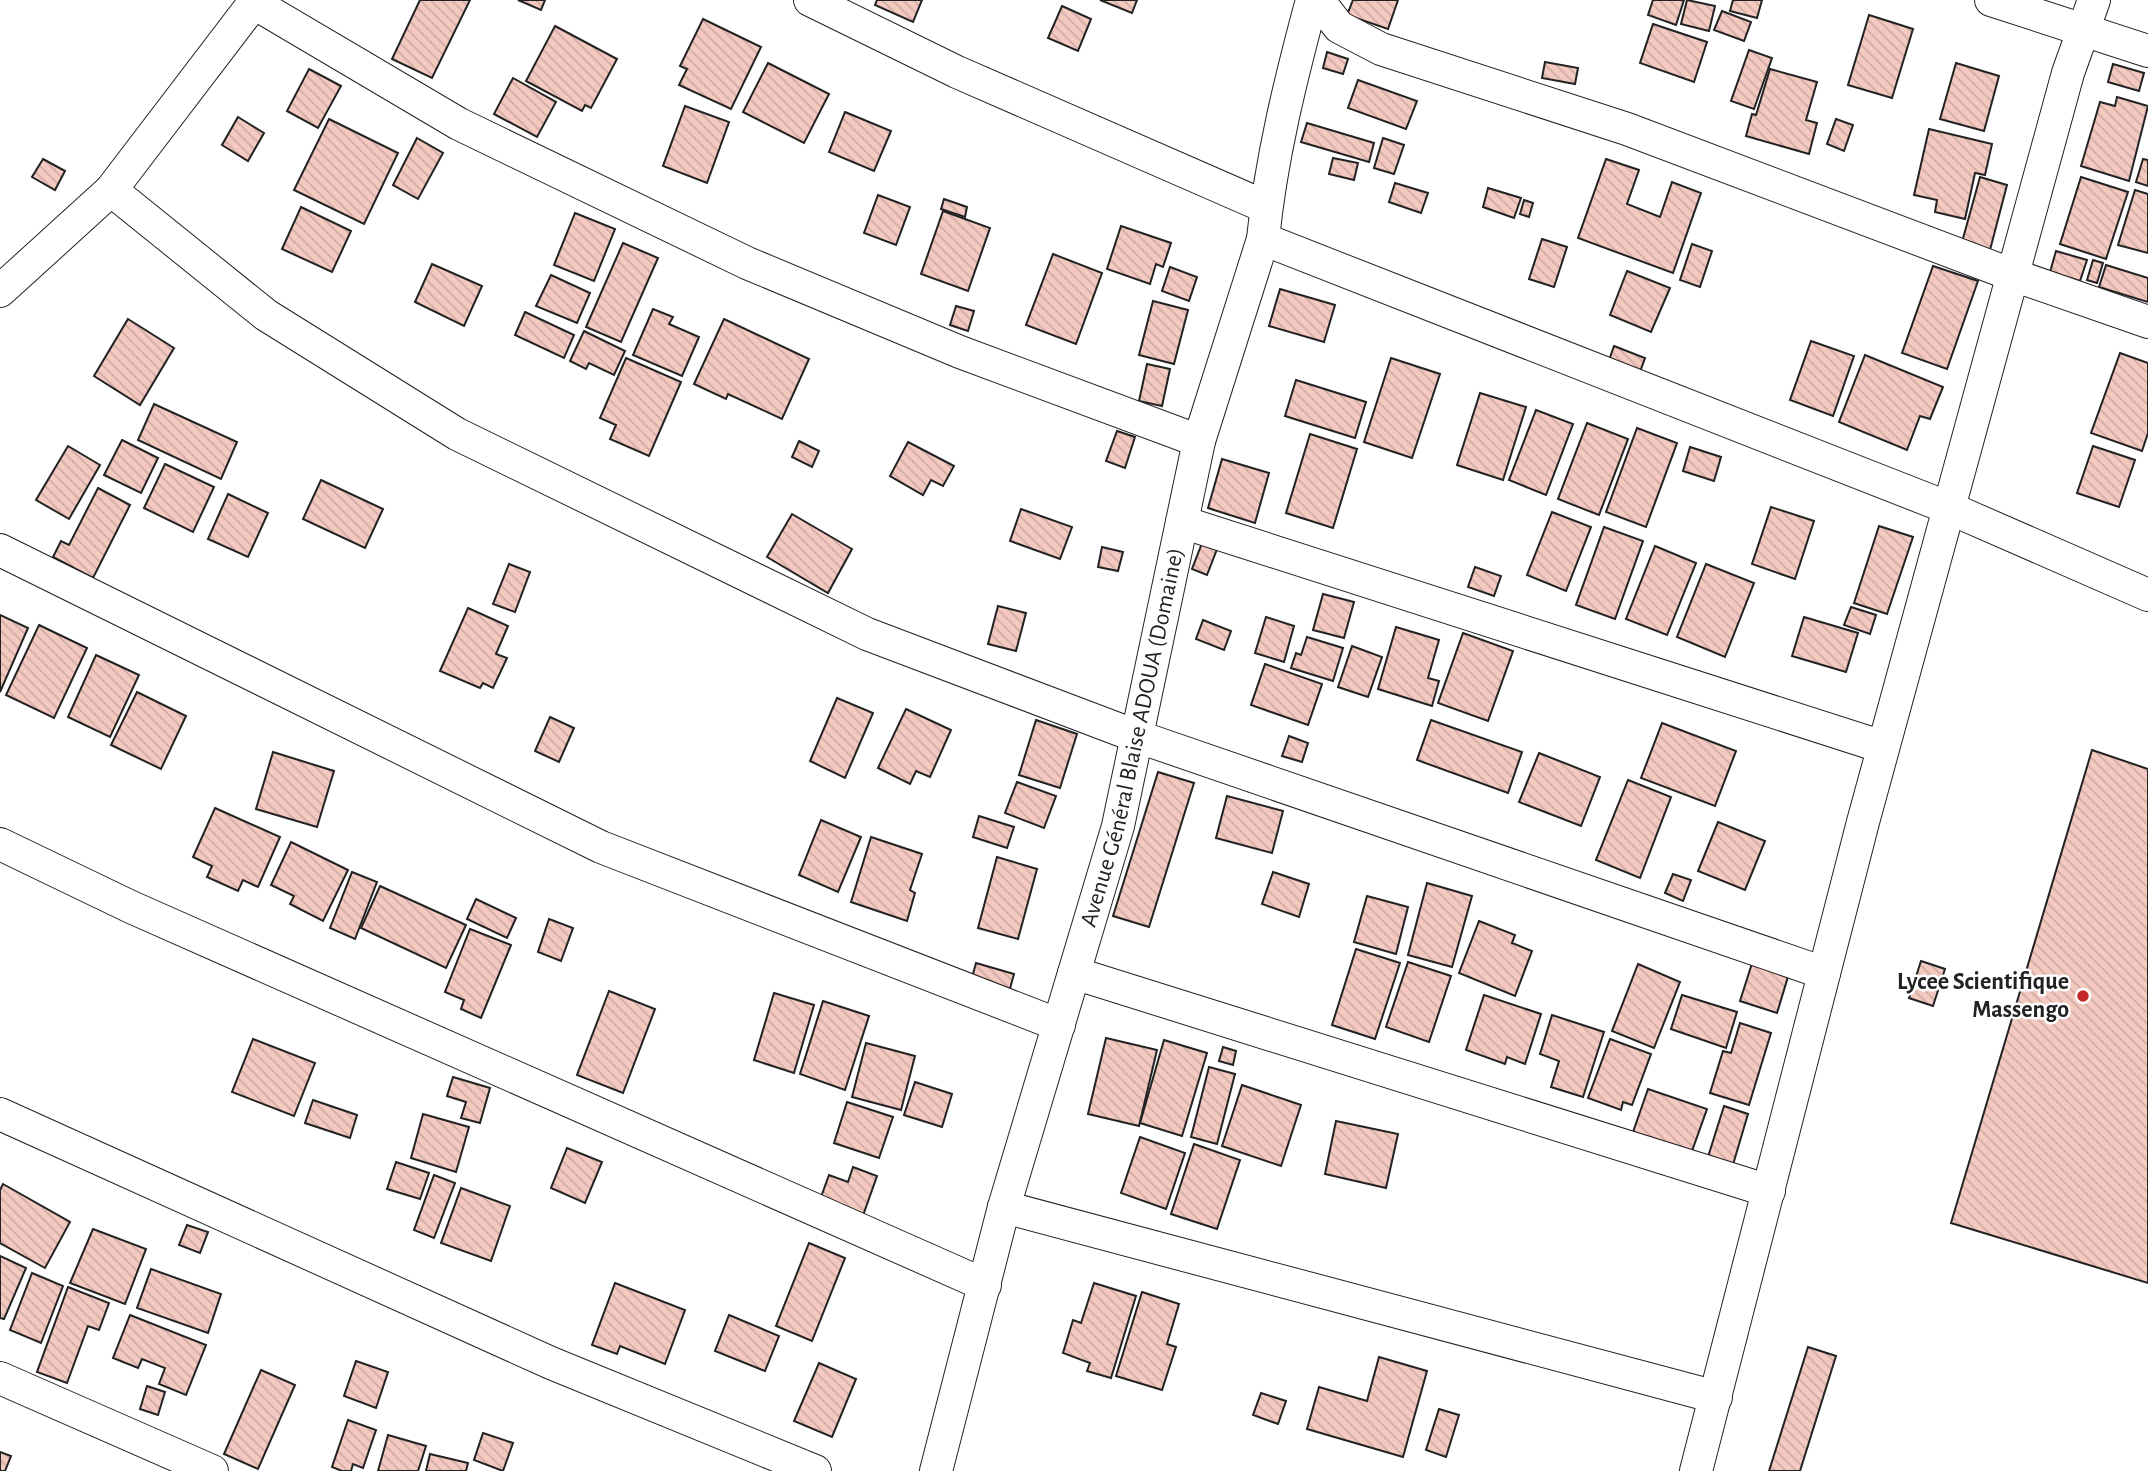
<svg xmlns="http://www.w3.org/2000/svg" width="2148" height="1471" font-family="'Alegreya Sans',sans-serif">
  <defs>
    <pattern id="building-back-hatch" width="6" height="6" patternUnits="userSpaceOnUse" patternTransform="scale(1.75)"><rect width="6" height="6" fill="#f3c9c0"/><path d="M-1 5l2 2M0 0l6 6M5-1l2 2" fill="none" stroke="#d0aca5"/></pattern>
  </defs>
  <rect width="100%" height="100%" fill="#fff"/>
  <g fill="url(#building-back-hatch)" stroke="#222" stroke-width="2">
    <path d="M 420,0 L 470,0 L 432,78 L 392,59 Z"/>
    <path d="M 518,0 L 545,0 L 541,10 Z"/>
    <path d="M 877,0 L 922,0 L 913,22 L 875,5 Z"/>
    <path d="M 1100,0 L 1137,0 L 1132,13 Z"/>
    <path d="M 1353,0 L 1398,0 L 1388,29 L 1347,15 Z"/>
    <path d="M 1653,0 L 1684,0 L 1676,25 L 1648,15 Z"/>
    <path d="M 1687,0 L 1715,6 L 1709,31 L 1681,24 Z"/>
    <path d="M 1733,0 L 1762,0 L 1757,18 L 1730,11 Z"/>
    <path d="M 1062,6 L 1091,19 L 1078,51 L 1048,38 Z"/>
    <path d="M 1722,11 L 1751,22 L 1744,41 L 1714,30 Z"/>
    <path d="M 1869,15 L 1913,29 L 1892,98 L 1848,85 Z"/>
    <path d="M 703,19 L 761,47 L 731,109 L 679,85 L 687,69 L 680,66 Z"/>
    <path d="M 1653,24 L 1707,42 L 1694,82 L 1640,63 Z"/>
    <path d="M 555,26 L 617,59 L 591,108 L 585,105 L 582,111 L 526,81 Z"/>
    <path d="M 1749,50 L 1772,58 L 1754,109 L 1731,101 Z"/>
    <path d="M 1327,52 L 1348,59 L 1343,74 L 1323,68 Z"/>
    <path d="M 1545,62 L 1578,68 L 1575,84 L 1542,78 Z"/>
    <path d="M 768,63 L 829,94 L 804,143 L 743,112 Z"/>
    <path d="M 1956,63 L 1999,76 L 1984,131 L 1940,119 Z"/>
    <path d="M 2113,64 L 2144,73 L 2139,91 L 2108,82 Z"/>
    <path d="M 309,69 L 341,86 L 318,128 L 287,111 Z"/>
    <path d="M 1770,69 L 1817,82 L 1806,120 L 1817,123 L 1809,154 L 1746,136 L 1752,114 L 1756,115 Z"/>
    <path d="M 513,78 L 556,102 L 537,137 L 494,114 Z"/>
    <path d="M 1358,80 L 1417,101 L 1406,129 L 1348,108 Z"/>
    <path d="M 2117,97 L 2148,106 L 2129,181 L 2081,166 L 2100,102 L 2115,106 Z"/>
    <path d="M 685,106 L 729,122 L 707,183 L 663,166 Z"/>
    <path d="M 845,112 L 891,131 L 874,171 L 829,152 Z"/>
    <path d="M 238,117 L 264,133 L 248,161 L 222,145 Z"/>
    <path d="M 329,119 L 398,153 L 364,224 L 294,190 Z"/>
    <path d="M 1836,119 L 1853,125 L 1844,151 L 1827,144 Z"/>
    <path d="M 1307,123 L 1374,143 L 1369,162 L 1301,142 Z"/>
    <path d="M 1929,129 L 1992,144 L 1985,175 L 1975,173 L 1965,219 L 1935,212 L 1937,200 L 1914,195 Z"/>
    <path d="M 417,138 L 443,153 L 418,199 L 393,185 Z"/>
    <path d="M 1383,138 L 1404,145 L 1394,174 L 1374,168 Z"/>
    <path d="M 1333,158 L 1358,163 L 1354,180 L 1329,174 Z"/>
    <path d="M 43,159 L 65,171 L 55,190 L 32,177 Z"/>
    <path d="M 1606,159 L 1639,170 L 1627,204 L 1660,217 L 1672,182 L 1701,193 L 1673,273 L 1578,238 Z"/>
    <path d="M 2143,159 L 2148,160 L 2148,186 L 2136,182 Z"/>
    <path d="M 1980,177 L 2007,185 L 1990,250 L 1962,242 Z"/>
    <path d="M 2081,177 L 2128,192 L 2106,259 L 2060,244 Z"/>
    <path d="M 1395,183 L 1428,193 L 1421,213 L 1389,202 Z"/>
    <path d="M 1488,188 L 1521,198 L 1514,218 L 1483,207 Z"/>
    <path d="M 2135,190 L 2148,194 L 2148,253 L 2118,245 Z"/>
    <path d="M 878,195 L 910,207 L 896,245 L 864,233 Z"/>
    <path d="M 944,199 L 967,207 L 965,217 L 941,209 Z"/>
    <path d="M 1524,200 L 1533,203 L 1529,217 L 1520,214 Z"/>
    <path d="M 301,207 L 351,231 L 332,272 L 282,249 Z"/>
    <path d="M 943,211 L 990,228 L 968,291 L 921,274 Z"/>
    <path d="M 575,213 L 615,229 L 594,281 L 554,265 Z"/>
    <path d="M 1121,226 L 1171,243 L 1163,267 L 1156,264 L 1150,284 L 1107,269 Z"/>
    <path d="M 1542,239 L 1567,247 L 1554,287 L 1529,279 Z"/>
    <path d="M 623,243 L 658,258 L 621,342 L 586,327 Z"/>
    <path d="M 1692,244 L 1712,251 L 1700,287 L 1680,280 Z"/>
    <path d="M 2056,251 L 2087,260 L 2080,281 L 2050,272 Z"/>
    <path d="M 1053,254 L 1102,273 L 1076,344 L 1026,325 Z"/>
    <path d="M 2093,260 L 2103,263 L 2097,283 L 2087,280 Z"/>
    <path d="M 432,264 L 482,286 L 464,326 L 415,302 Z"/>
    <path d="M 2106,265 L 2148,278 L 2148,302 L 2099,287 Z"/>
    <path d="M 1933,266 L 1978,281 L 1947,369 L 1902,353 Z"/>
    <path d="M 1170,267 L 1197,277 L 1189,301 L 1162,291 Z"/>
    <path d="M 1627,271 L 1670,288 L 1651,332 L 1610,315 Z"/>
    <path d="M 551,275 L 590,293 L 577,323 L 536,306 Z"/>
    <path d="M 1280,289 L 1335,305 L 1324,342 L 1269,326 Z"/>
    <path d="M 1153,301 L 1188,310 L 1174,364 L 1139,355 Z"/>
    <path d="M 956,306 L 974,311 L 968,331 L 950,325 Z"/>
    <path d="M 653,309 L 673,317 L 669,324 L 699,337 L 682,376 L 633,355 Z"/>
    <path d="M 525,312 L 574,335 L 564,358 L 515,335 Z"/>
    <path d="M 128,319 L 174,348 L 140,405 L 94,376 Z"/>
    <path d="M 724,319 L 809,359 L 782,419 L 728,394 L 726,399 L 694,384 Z"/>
    <path d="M 584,331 L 625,351 L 614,375 L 589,363 L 586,369 L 570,361 Z"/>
    <path d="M 1811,341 L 1854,356 L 1833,416 L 1790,400 Z"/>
    <path d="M 1614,346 L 1645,358 L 1637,380 L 1606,369 Z"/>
    <path d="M 2120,353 L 2148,363 L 2148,433 L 2142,451 L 2091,433 Z"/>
    <path d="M 1865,355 L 1943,387 L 1930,419 L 1920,416 L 1907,450 L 1839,422 Z"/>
    <path d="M 626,358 L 681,382 L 649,456 L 610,439 L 616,425 L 600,418 Z"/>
    <path d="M 1391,358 L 1440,374 L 1412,458 L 1364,442 Z"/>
    <path d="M 1147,364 L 1170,369 L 1162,406 L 1139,401 Z"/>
    <path d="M 1296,380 L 1366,402 L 1355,438 L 1285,416 Z"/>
    <path d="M 1480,393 L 1526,407 L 1503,480 L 1457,465 Z"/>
    <path d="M 154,404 L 237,442 L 221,479 L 138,440 Z"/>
    <path d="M 1536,410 L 1573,424 L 1546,495 L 1509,480 Z"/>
    <path d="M 1587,423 L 1628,439 L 1599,515 L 1558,499 Z"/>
    <path d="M 1637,428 L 1677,443 L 1646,527 L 1606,512 Z"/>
    <path d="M 1117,431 L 1135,437 L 1125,468 L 1106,461 Z"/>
    <path d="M 1310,434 L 1357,449 L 1333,528 L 1286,513 Z"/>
    <path d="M 122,440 L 158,458 L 141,493 L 104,475 Z"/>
    <path d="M 799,441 L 819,451 L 812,467 L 792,457 Z"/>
    <path d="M 908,442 L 954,466 L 943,486 L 931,480 L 923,495 L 890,476 Z"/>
    <path d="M 68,446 L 100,465 L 69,519 L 36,500 Z"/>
    <path d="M 2093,446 L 2135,460 L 2119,507 L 2077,493 Z"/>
    <path d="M 1690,447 L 1721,457 L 1714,481 L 1683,471 Z"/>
    <path d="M 1222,459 L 1269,473 L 1255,523 L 1208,508 Z"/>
    <path d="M 165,464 L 214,487 L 193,532 L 144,508 Z"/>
    <path d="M 321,480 L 383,509 L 365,548 L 303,519 Z"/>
    <path d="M 98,488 L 130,505 L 93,578 L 53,557 L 61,541 L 69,545 Z"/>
    <path d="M 228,494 L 268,513 L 248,557 L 208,539 Z"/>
    <path d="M 1771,507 L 1814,521 L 1795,579 L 1752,564 Z"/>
    <path d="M 1021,509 L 1072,527 L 1060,559 L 1010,541 Z"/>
    <path d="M 1552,512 L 1591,527 L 1566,591 L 1527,575 Z"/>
    <path d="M 792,514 L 852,549 L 828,593 L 767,557 Z"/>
    <path d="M 1879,526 L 1913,537 L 1887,614 L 1854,603 Z"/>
    <path d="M 1604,527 L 1643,541 L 1615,619 L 1576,605 Z"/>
    <path d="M 1204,538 L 1219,544 L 1207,575 L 1192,569 Z"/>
    <path d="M 1655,546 L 1696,563 L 1667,635 L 1626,619 Z"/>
    <path d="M 1102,547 L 1123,552 L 1118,571 L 1098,567 Z"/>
    <path d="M 509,564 L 530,572 L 515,612 L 493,604 Z"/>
    <path d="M 1706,564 L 1754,583 L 1725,657 L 1677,637 Z"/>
    <path d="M 1475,567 L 1501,576 L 1494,596 L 1468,587 Z"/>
    <path d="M 1323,594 L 1354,602 L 1344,638 L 1313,630 Z"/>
    <path d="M 998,606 L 1026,613 L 1016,651 L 988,644 Z"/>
    <path d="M 1851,607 L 1876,615 L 1870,634 L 1844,625 Z"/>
    <path d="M 468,608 L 508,626 L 496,654 L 507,658 L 493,688 L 483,683 L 480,688 L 440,671 Z"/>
    <path d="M 0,615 L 28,628 L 0,692 Z"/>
    <path d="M 1266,617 L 1294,626 L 1284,662 L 1255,653 Z"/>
    <path d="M 1804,617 L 1858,633 L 1846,672 L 1792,656 Z"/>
    <path d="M 1203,620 L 1231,631 L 1224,650 L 1196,639 Z"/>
    <path d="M 39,625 L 87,648 L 54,718 L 6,695 Z"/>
    <path d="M 1396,627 L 1439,640 L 1428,678 L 1439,681 L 1432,706 L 1378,689 Z"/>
    <path d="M 1463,633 L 1513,651 L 1488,721 L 1438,703 Z"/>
    <path d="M 1307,637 L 1343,648 L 1333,681 L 1291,668 L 1296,653 L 1301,655 Z"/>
    <path d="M 1352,646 L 1382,657 L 1368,697 L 1338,687 Z"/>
    <path d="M 96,655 L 139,675 L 110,737 L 68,717 Z"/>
    <path d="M 1265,664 L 1322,684 L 1308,725 L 1251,705 Z"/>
    <path d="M 137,692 L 186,716 L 161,769 L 111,745 Z"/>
    <path d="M 837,698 L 873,713 L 845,778 L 810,761 Z"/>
    <path d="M 906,709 L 951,730 L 930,777 L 916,771 L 910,784 L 878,768 Z"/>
    <path d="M 550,717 L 574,728 L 559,762 L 535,751 Z"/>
    <path d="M 1036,720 L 1077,734 L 1060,788 L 1019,775 Z"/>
    <path d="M 1431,720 L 1522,752 L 1508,793 L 1417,760 Z"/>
    <path d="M 1662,723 L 1736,751 L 1715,806 L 1641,778 Z"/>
    <path d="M 1289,736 L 1308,743 L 1302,762 L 1282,756 Z"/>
    <path d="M 2092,750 L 2148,769 L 2148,1283 L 1951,1223 Z"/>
    <path d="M 273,752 L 334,771 L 317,827 L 256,809 Z"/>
    <path d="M 1539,753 L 1600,777 L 1581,826 L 1519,802 Z"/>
    <path d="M 1158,772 L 1194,783 L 1149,927 L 1113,916 Z"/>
    <path d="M 1628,780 L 1671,797 L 1640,878 L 1596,860 Z"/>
    <path d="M 1017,782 L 1056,796 L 1044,828 L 1005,813 Z"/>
    <path d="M 1227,796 L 1283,811 L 1272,853 L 1216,838 Z"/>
    <path d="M 215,808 L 280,837 L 258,887 L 243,880 L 238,891 L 207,877 L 212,866 L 193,857 Z"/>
    <path d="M 979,816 L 1014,827 L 1007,848 L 973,837 Z"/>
    <path d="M 821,820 L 861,837 L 838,892 L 799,875 Z"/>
    <path d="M 1718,822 L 1765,841 L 1745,890 L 1698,871 Z"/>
    <path d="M 871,837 L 922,854 L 910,890 L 915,893 L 907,921 L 851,902 Z"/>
    <path d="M 291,842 L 348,870 L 323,921 L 290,904 L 294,896 L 271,885 Z"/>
    <path d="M 997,857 L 1037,869 L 1018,939 L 978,928 Z"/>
    <path d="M 352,872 L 377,882 L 355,939 L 330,928 Z"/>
    <path d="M 1273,872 L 1309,884 L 1299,917 L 1262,904 Z"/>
    <path d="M 1673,874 L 1691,880 L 1683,901 L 1665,893 Z"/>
    <path d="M 1427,883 L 1472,896 L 1452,967 L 1408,955 Z"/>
    <path d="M 380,886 L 466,925 L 446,968 L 361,928 Z"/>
    <path d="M 1367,896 L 1408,907 L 1396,954 L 1354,942 Z"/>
    <path d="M 476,899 L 516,918 L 507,938 L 467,919 Z"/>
    <path d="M 549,919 L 573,928 L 561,961 L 538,952 Z"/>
    <path d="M 1479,921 L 1515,935 L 1512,943 L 1532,951 L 1515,996 L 1459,973 Z"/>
    <path d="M 470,929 L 511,945 L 481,1018 L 461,1009 L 464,1000 L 445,992 Z"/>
    <path d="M 1356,949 L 1400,963 L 1375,1039 L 1332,1025 Z"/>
    <path d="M 1754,957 L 1790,970 L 1777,1013 L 1740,1001 Z"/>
    <path d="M 1921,961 L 1945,969 L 1933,1006 L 1909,998 Z"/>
    <path d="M 1408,962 L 1451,976 L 1429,1042 L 1386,1027 Z"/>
    <path d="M 976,963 L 1014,974 L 1008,996 L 970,985 Z"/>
    <path d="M 1638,964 L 1680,982 L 1654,1048 L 1612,1031 Z"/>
    <path d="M 609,991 L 655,1009 L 623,1093 L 577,1075 Z"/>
    <path d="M 774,993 L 814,1005 L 794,1073 L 754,1060 Z"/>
    <path d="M 1484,995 L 1541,1014 L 1525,1064 L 1507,1057 L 1505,1064 L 1466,1050 Z"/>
    <path d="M 1682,995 L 1737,1012 L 1726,1048 L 1671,1029 Z"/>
    <path d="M 823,1001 L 869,1016 L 845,1090 L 800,1074 Z"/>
    <path d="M 1552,1015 L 1604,1032 L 1583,1097 L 1551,1087 L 1559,1061 L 1540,1054 Z"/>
    <path d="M 1740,1023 L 1771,1033 L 1749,1105 L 1710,1093 L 1723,1051 L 1731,1053 Z"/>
    <path d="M 1106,1038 L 1157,1050 L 1139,1126 L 1088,1114 Z"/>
    <path d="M 253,1039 L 315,1063 L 294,1116 L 232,1092 Z"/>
    <path d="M 1610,1039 L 1651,1054 L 1632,1105 L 1623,1102 L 1621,1110 L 1588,1098 Z"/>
    <path d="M 1164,1040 L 1207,1053 L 1182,1136 L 1140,1123 Z"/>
    <path d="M 866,1043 L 915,1056 L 901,1110 L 852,1097 Z"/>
    <path d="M 1223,1047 L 1236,1051 L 1233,1065 L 1219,1061 Z"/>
    <path d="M 1209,1067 L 1235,1074 L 1217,1144 L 1191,1137 Z"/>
    <path d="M 453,1077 L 490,1088 L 480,1123 L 461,1118 L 466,1102 L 447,1096 Z"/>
    <path d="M 915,1082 L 952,1094 L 942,1127 L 904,1115 Z"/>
    <path d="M 1242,1085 L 1301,1105 L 1281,1166 L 1222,1146 Z"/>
    <path d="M 1648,1089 L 1707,1109 L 1692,1151 L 1633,1132 Z"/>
    <path d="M 313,1100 L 357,1115 L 350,1138 L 305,1123 Z"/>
    <path d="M 847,1102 L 893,1117 L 879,1158 L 834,1143 Z"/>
    <path d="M 1724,1106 L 1748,1114 L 1732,1168 L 1707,1160 Z"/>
    <path d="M 423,1114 L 469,1127 L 456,1172 L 411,1158 Z"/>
    <path d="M 1336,1121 L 1398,1134 L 1386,1188 L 1325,1174 Z"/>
    <path d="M 1140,1137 L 1185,1153 L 1166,1209 L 1121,1193 Z"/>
    <path d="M 1194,1144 L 1240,1160 L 1217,1229 L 1171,1214 Z"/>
    <path d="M 567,1148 L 602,1162 L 585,1203 L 551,1188 Z"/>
    <path d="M 396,1162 L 429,1173 L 420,1199 L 387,1189 Z"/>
    <path d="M 853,1167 L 877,1176 L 860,1224 L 817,1208 L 829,1175 L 848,1182 Z"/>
    <path d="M 434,1175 L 455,1183 L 434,1238 L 414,1230 Z"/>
    <path d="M 3,1184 L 70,1222 L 45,1268 L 0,1243 L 0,1190 Z"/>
    <path d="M 461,1188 L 510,1206 L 491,1261 L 441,1243 Z"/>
    <path d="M 187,1225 L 208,1232 L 200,1253 L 179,1245 Z"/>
    <path d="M 93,1229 L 146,1249 L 125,1304 L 70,1283 Z"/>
    <path d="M 809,1243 L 845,1258 L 812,1341 L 776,1326 Z"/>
    <path d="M 0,1256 L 26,1268 L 4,1319 L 0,1318 Z"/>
    <path d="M 151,1269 L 221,1294 L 208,1333 L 137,1308 Z"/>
    <path d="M 32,1273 L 63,1286 L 41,1343 L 10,1330 Z"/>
    <path d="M 615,1283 L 685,1310 L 665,1364 L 620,1346 L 617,1354 L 592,1345 Z"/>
    <path d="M 1094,1283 L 1136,1296 L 1111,1378 L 1087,1371 L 1090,1363 L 1063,1353 L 1073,1320 L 1081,1323 Z"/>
    <path d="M 68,1287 L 109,1303 L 99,1330 L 88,1326 L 67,1383 L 37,1372 Z"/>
    <path d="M 1142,1292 L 1179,1304 L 1167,1344 L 1176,1347 L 1162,1390 L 1116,1376 Z"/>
    <path d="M 130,1315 L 206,1345 L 186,1395 L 159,1384 L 165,1368 L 142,1359 L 138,1368 L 113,1358 Z"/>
    <path d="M 729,1315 L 779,1336 L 765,1371 L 715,1351 Z"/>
    <path d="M 1808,1347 L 1836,1356 L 1800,1471 L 1769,1471 Z"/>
    <path d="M 1379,1357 L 1427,1371 L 1403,1457 L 1307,1429 L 1319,1387 L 1367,1401 Z"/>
    <path d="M 356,1361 L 388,1372 L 376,1408 L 344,1396 Z"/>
    <path d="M 819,1363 L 856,1379 L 832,1437 L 794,1421 Z"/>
    <path d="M 261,1370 L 295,1385 L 258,1469 L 224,1454 Z"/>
    <path d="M 147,1386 L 165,1392 L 158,1415 L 140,1409 Z"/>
    <path d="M 1261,1393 L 1286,1401 L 1278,1424 L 1253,1415 Z"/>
    <path d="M 1439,1409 L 1459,1415 L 1446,1457 L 1426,1450 Z"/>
    <path d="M 348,1420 L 376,1430 L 363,1468 L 353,1464 L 351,1471 L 342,1471 L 332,1467 Z"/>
    <path d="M 483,1433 L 513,1443 L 503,1471 L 474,1460 Z"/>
    <path d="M 388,1435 L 426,1446 L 418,1471 L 378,1471 Z"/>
    <path d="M 0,1452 L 11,1456 L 5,1471 L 0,1471 Z"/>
    <path d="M 430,1454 L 468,1463 L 466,1471 L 426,1471 Z"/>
  </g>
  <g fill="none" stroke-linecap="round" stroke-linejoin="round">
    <defs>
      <g id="minor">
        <path d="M 810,0 L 957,72 L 1266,207"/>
        <path d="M 1318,0 L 1339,27 L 1381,49 L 1627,129 L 2013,275 L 2148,322"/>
        <path d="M 1991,0 L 2148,51"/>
        <path d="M 254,3 L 459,124 L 747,263 L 960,352 L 1199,441"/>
        <path d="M 111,190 L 266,315 L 457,434 L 867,634 L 1136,736 L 1824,973"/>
        <path d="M 1263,239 L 1949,508 L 2148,595"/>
        <path d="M 0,291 L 111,190 L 256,0"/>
        <path d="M 1182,522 L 1883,747"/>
        <path d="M 0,550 L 601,847 L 1059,1025"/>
        <path d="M 0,844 L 131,907 L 985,1285"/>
        <path d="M 1074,973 L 1769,1191"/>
        <path d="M 0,1114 L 551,1363 L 815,1471"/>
        <path d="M 1004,1207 L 1716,1397"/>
        <path d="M 0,1378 L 212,1471"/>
        <path id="s1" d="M 936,1471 L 1004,1207 L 1118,826 L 1199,441 L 1263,239 C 1271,158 1291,78 1312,0"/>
        <path d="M 1696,1471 L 1863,822 L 2068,73 L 2094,0"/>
      </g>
    </defs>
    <use href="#minor" stroke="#222" stroke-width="34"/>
    <use href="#minor" stroke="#fff" stroke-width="32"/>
  </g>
  <circle fill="#c62828" stroke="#fff" stroke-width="2.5" cx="2083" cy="996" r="7"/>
  <g text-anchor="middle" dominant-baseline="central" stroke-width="5" stroke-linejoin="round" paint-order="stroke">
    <g font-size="24" fill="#222" stroke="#fff">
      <text stroke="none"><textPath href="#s1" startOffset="760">Avenue Général Blaise ADOUA (Domaine)</textPath></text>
    </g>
    <g font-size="24" font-weight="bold" fill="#222" stroke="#fff" text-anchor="end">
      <text x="2069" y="982">Lycee Scientifique<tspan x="2069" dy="28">Massengo</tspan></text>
    </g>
  </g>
</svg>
